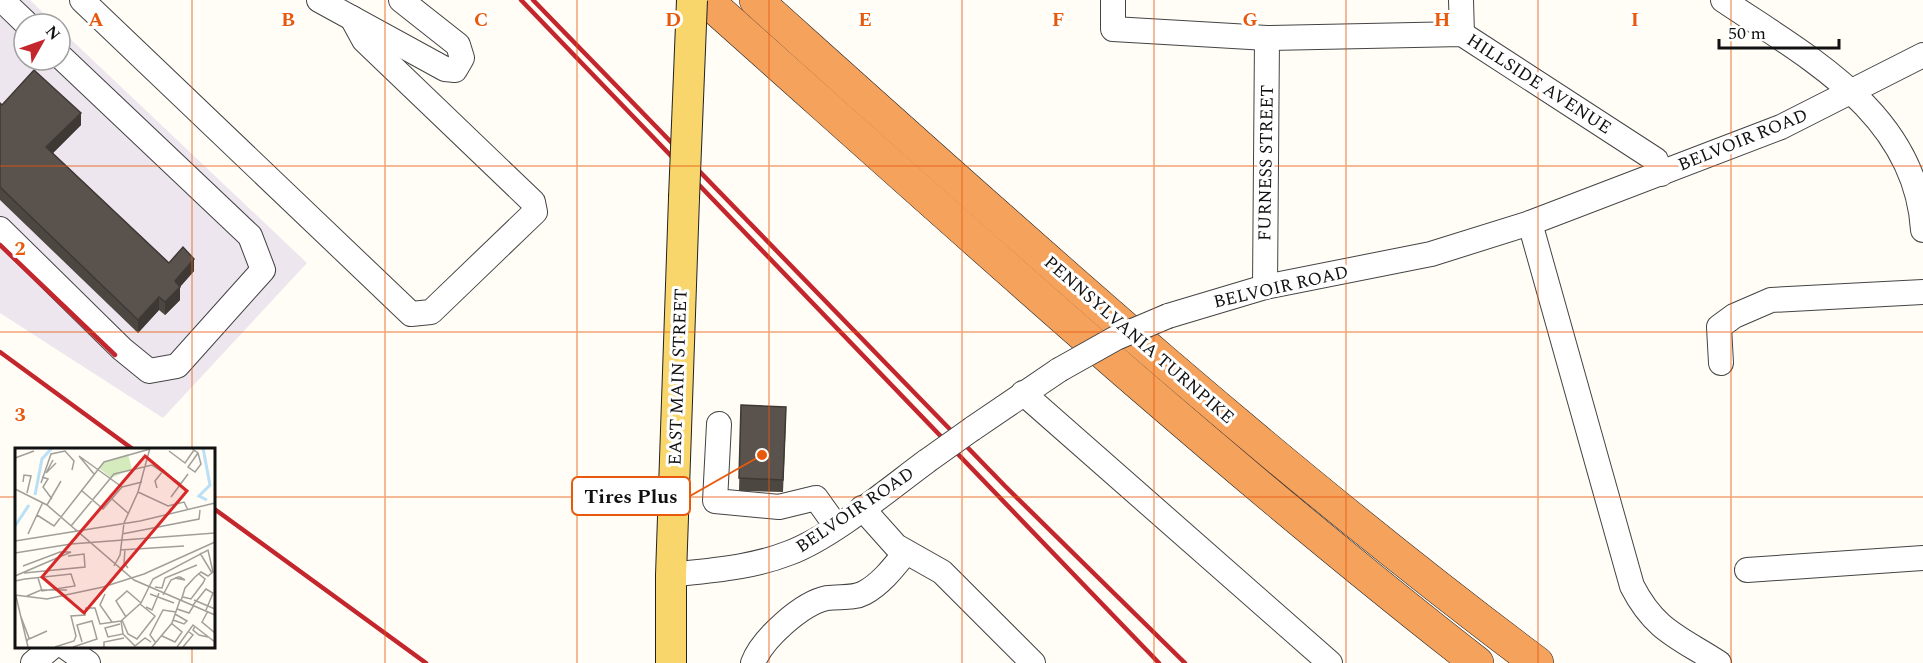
<svg xmlns="http://www.w3.org/2000/svg" width="1923" height="663" font-family="Spectral,serif">
  <rect width="100%" height="100%" fill="#fffdf5"/>
  <path fill="#eee6ef" d="M 0,0 L 30,0 L 55,24 L 24,24 L 24,60 L 60,60 L 60,29 L 307,263 L 163,418 L 0,313 Z"/>
  <g fill="none" stroke-linecap="round" stroke-linejoin="round">
    <defs>
      <g id="minor">
        <path d="M 2,0 L 27,24"/>
        <path d="M 82,0 L 411,314 L 431,312 L 535,212 L 533,202 L 364,40 L 352,18"/>
        <path d="M 319,0 L 445,69 L 455,70 L 462,58 L 458,45 L 401,0"/>
        <path d="M 1113,0 L 1113,29 L 1267,38 L 1462,34 L 1656,160 L 1661,174"/>
        <path d="M 1461,0 L 1462,34"/>
        <path d="M 1723,0 C 1809,58 1916,114 1923,230"/>
        <path d="M 1530,223 L 1632,586 C 1655,631 1679,637 1719,663"/>
        <path d="M 0,229 L 122,349 L 149,371 L 177,366 L 263,270 L 250,236 L 60,56"/>
        <path d="M 1265,287 L 1267,38"/>
        <path d="M 1168,316 L 1265,287 L 1431,254 L 1530,223 L 1781,127 L 1923,55"/>
        <path d="M 1721,363 L 1719,327 L 1734,316 L 1771,300 L 1923,292"/>
        <path d="M 1023,393 L 1330,663"/>
        <path d="M 719,424 L 715,501 L 779,507 L 816,498 L 836,526"/>
        <path d="M 972,429 L 1059,370"/>
        <path d="M 862,508 L 896,546 L 942,572 L 1033,663"/>
        <path d="M 1747,570 L 1923,558"/>
        <path d="M 671,575 C 711,570 751,568 789,553 C 832,537 889,489 927,461"/>
        <path d="M 64,646 L 88,663"/>
        <path d="M 33,663 L 53,646"/>
        <path d="M 753,663 C 762,639 802,603 827,598 C 839,596 853,599 864,593 C 881,584 894,567 906,552"/>
      </g>
      <path id="major" d="M 671,663 L 671,575 L 684,198"/>
      <g id="highway">
        <path d="M 706,0 C 959,225 1209,454 1477,663"/>
        <path d="M 756,0 C 1010,228 1263,458 1537,663"/>
      </g>
    </defs>
    <use href="#minor" stroke="#444" stroke-width="26"/>
    <use href="#major" stroke="#222" stroke-width="32"/>
    <use href="#highway" stroke="#222" stroke-width="34"/>
    <use href="#minor" stroke="#fff" stroke-width="24"/>
    <use href="#major" stroke="#f9d66b" stroke-width="30"/>
    <use href="#highway" stroke="#f5a25d" stroke-width="33"/>
    <g stroke="#c4262e" stroke-width="4.5">
      <path d="M 521,0 L 1159,663"/>
      <path d="M 533,0 L 1005,486 L 1185,663"/>
      <path d="M 0,245 L 115,355"/>
      <path d="M 0,352 L 134,450"/>
      <path d="M 213,508 L 426,663"/>
    </g>
    <defs>
      <g id="minor-bridge">
        <path d="M 1059,370 L 1116,338 L 1168,316"/>
        <path d="M 927,461 L 972,429"/>
      </g>
      <path id="major-bridge" d="M 684,198 L 692,0"/>
    </defs>
    <use href="#minor-bridge" stroke="#444" stroke-width="26" stroke-linecap="butt"/>
    <use href="#major-bridge" stroke="#222" stroke-width="32" stroke-linecap="butt"/>
    <use href="#minor-bridge" stroke="#fff" stroke-width="24"/>
    <use href="#major-bridge" stroke="#f9d66b" stroke-width="30"/>
  </g>
  <g fill="#4d4742">
    <path d="M 0,103 L 2,105 L 81,125 L 53,153 L 169,263 L 194,271 L 180,287 L 180,300 L 165,315 L 159,310 L 138,333 L 0,200 Z"/>
    <path d="M 741,405 L 786,419 L 783,492 L 739,491 Z"/>
  </g>
  <g fill="#3f3936">
    <path d="M 81,113 L 81,125 L 46,160 L 46,147 Z"/>
    <path d="M 194,259 L 194,271 L 178,289 L 180,287 L 180,300 L 165,315 L 165,302 L 175,281 Z"/>
    <path d="M 159,297 L 159,310 L 138,333 L 138,320 Z"/>
  </g>
  <g fill="#5a524d" stroke="#3f3936" stroke-width="1.5">
    <path d="M 34,70 L 81,113 L 46,147 L 169,263 L 183,247 L 194,259 L 175,281 L 180,287 L 165,302 L 159,297 L 138,320 L 0,187 L 0,103 L 2,105 Z"/>
    <path d="M 741,405 L 786,407 L 783,480 L 739,478 Z"/>
  </g>
  <path fill="none" stroke="#e8590c" stroke-width="1.5" stroke-opacity="0.55" d="M 192,0 L 192,450M 385,0 L 385,663M 577,0 L 577,663M 769,0 L 769,663M 962,0 L 962,663M 1154,0 L 1154,663M 1346,0 L 1346,663M 1538,0 L 1538,663M 1731,0 L 1731,663M 0,166 L 1923,166M 0,332 L 1923,332M 0,497 L 16,497M 213,497 L 1923,497M 192,646 L 192,663"/>
  <g text-anchor="middle" dominant-baseline="central" stroke-width="6" stroke-linejoin="round" paint-order="stroke">
    <g font-size="18" fill="#111" stroke="#fff">
      <text transform="translate(1539 84) rotate(33)">HILLSIDE AVENUE</text>
      <text transform="translate(1743 140) rotate(-22)">BELVOIR ROAD</text>
      <text transform="translate(1266 163) rotate(-89)">FURNESS STREET</text>
      <text transform="translate(1281 287) rotate(-13)">BELVOIR ROAD</text>
      <text transform="translate(1139 340) rotate(41)">PENNSYLVANIA TURNPIKE</text>
      <text transform="translate(678 377) rotate(-88)">EAST MAIN STREET</text>
      <text transform="translate(855 510) rotate(-34)">BELVOIR ROAD</text>
    </g>
  </g>
  <g transform="translate(15 448)">
    <rect width="200" height="200" fill="#fffdf5"/>
    <path d="M 113,6 L 117,21 L 96,30 L 84,20 L 89,14 Z" fill="#d5ebbd"/>
    <path fill="none" stroke="#b9e0f7" stroke-width="3" d="M 188,0 L 195,37 L 184,48 L 192,52M 20,47 L 27,11 L 37,0M 0,78 L 14,57"/>
    <path fill="none" stroke="#a09f9a" stroke-width="1.5" d="M 176,0 L 183,5 L 186,16 L 180,24 L 173,19 L 183,5M 154,3 L 170,15 L 179,2M 0,10 L 19,3M 38,12 L 31,25 L 41,15M 79,26 L 64,8 L 107,39M 27,29 L 33,31 L 28,39 L 37,51M 8,34 L 9,27 L 16,28 L 12,45M 26,35 L 36,6 L 50,3 L 59,13 L 57,22M 142,40 L 140,33 L 148,23M 0,41 L 32,57 L 119,132 L 200,167M 66,42 L 88,61 L 107,39 L 127,34M 123,44 L 153,58 L 169,54 L 173,62M 156,49 L 173,26M 97,51 L 113,65M 32,57 L 46,33M 22,67 L 39,78 L 89,14 L 135,1M 56,78 L 99,26 L 137,17 L 166,36M 13,86 L 28,54M 107,86 L 184,71 L 185,62M 0,93 L 125,73 L 200,55M 110,101 L 109,115 L 113,120M 105,102 L 169,98M 0,105 L 56,96 L 200,85M 185,105 L 197,125M 99,118 L 105,107 L 109,75 L 123,44 L 135,0M 9,125 L 70,119 L 69,106 L 53,108M 0,128 L 56,104 L 45,104 L 8,118M 0,133 L 10,131 L 56,126 L 60,138 L 27,143 L 23,130M 140,139 L 147,140 L 150,130 L 182,117M 0,144 L 13,199M 90,146 L 85,157 L 97,174M 135,146 L 159,155M 0,147 L 32,151 L 88,139 L 129,126 L 200,94M 148,147 L 156,132 L 163,129 L 165,129 L 170,132 L 160,130M 12,148 L 26,142 L 52,142M 168,149 L 176,151 L 188,135 L 190,131 L 184,126M 179,152 L 200,161M 178,157 L 191,141 L 198,145 L 191,162M 131,159 L 137,162 L 144,145M 162,161 L 174,165 L 179,157M 193,163 L 187,174 L 200,185M 6,169 L 14,190 L 12,193M 111,169 L 101,153 L 112,143 L 126,155M 107,172 L 113,186 L 122,191 L 140,168 L 125,156M 158,172 L 169,176 L 172,173 L 160,166M 106,173 L 126,155 L 138,131 L 193,102 L 198,124 L 193,128 L 186,124 L 180,129 L 170,140 L 166,153M 105,176 L 90,180 L 93,189 L 108,186 L 106,173M 180,178 L 178,182 L 184,187 L 193,189M 108,186 L 120,198 L 130,190 L 136,194M 147,188 L 160,194 L 167,184 L 156,175M 14,191 L 32,183M 141,195 L 135,187 L 148,162 L 161,164M 40,199 L 59,193 L 61,188 L 56,168 L 70,167 L 71,160 L 80,160 L 85,176 L 106,173M 58,199 L 82,191 L 77,173 L 62,177 L 67,194M 89,199 L 89,194 L 109,190M 137,199 L 157,175 L 165,152M 162,199 L 178,177 L 200,194M 168,199 L 178,187 L 174,184"/>
    <path fill="#d62828" fill-opacity="0.15" stroke="#d62828" stroke-width="3" d="M 130,8 L 172,43 L 69,165 L 27,129 Z"/>
    <rect width="200" height="200" fill="none" stroke="#111" stroke-width="3"/>
  </g>
  <g font-size="20" text-anchor="middle" font-weight="bold" fill="#e8590c" stroke="#fff" stroke-width="6" stroke-linejoin="round" paint-order="stroke">
    <text x="96" y="26">A</text>
    <text x="288" y="26">B</text>
    <text x="481" y="26">C</text>
    <text x="673" y="26">D</text>
    <text x="865" y="26">E</text>
    <text x="1058" y="26">F</text>
    <text x="1250" y="26">G</text>
    <text x="1442" y="26">H</text>
    <text x="1635" y="26">I</text>
    <text x="20" y="255">2</text>
    <text x="20" y="421">3</text>
  </g>
  <path fill="none" stroke="#e8590c" stroke-width="2" d="M762 455L690 496"/>
  <circle fill="#e8590c" stroke="#fff" stroke-width="2" cx="762" cy="455" r="6"/>
  <rect fill="#fff" stroke="#e8590c" stroke-width="2" x="572" y="477" width="118" height="38" rx="6"/>
  <g font-size="20" text-anchor="middle" font-weight="bold" fill="#111">
    <text x="631" y="503">Tires Plus</text>
  </g>
  <g transform="translate(42 42) rotate(50)"><circle r="28" fill="#ffffff" stroke="#a0a0a0" stroke-width="1.5"/>
  <path d="M0-4.5L10 22L0 15L-10 22Z" fill="#c4262e"/>
  <text y="-9" font-size="16" font-weight="bold" text-anchor="middle" fill="#111111">N</text>
  </g>
  <path d="M1719 39v9h120v-9" fill="none" stroke="#111111" stroke-width="3"/>
  <text x="1728" y="39" font-size="18" fill="#111111" stroke="#ffffff" stroke-width="4.5" paint-order="stroke">50 m</text>
</svg>
